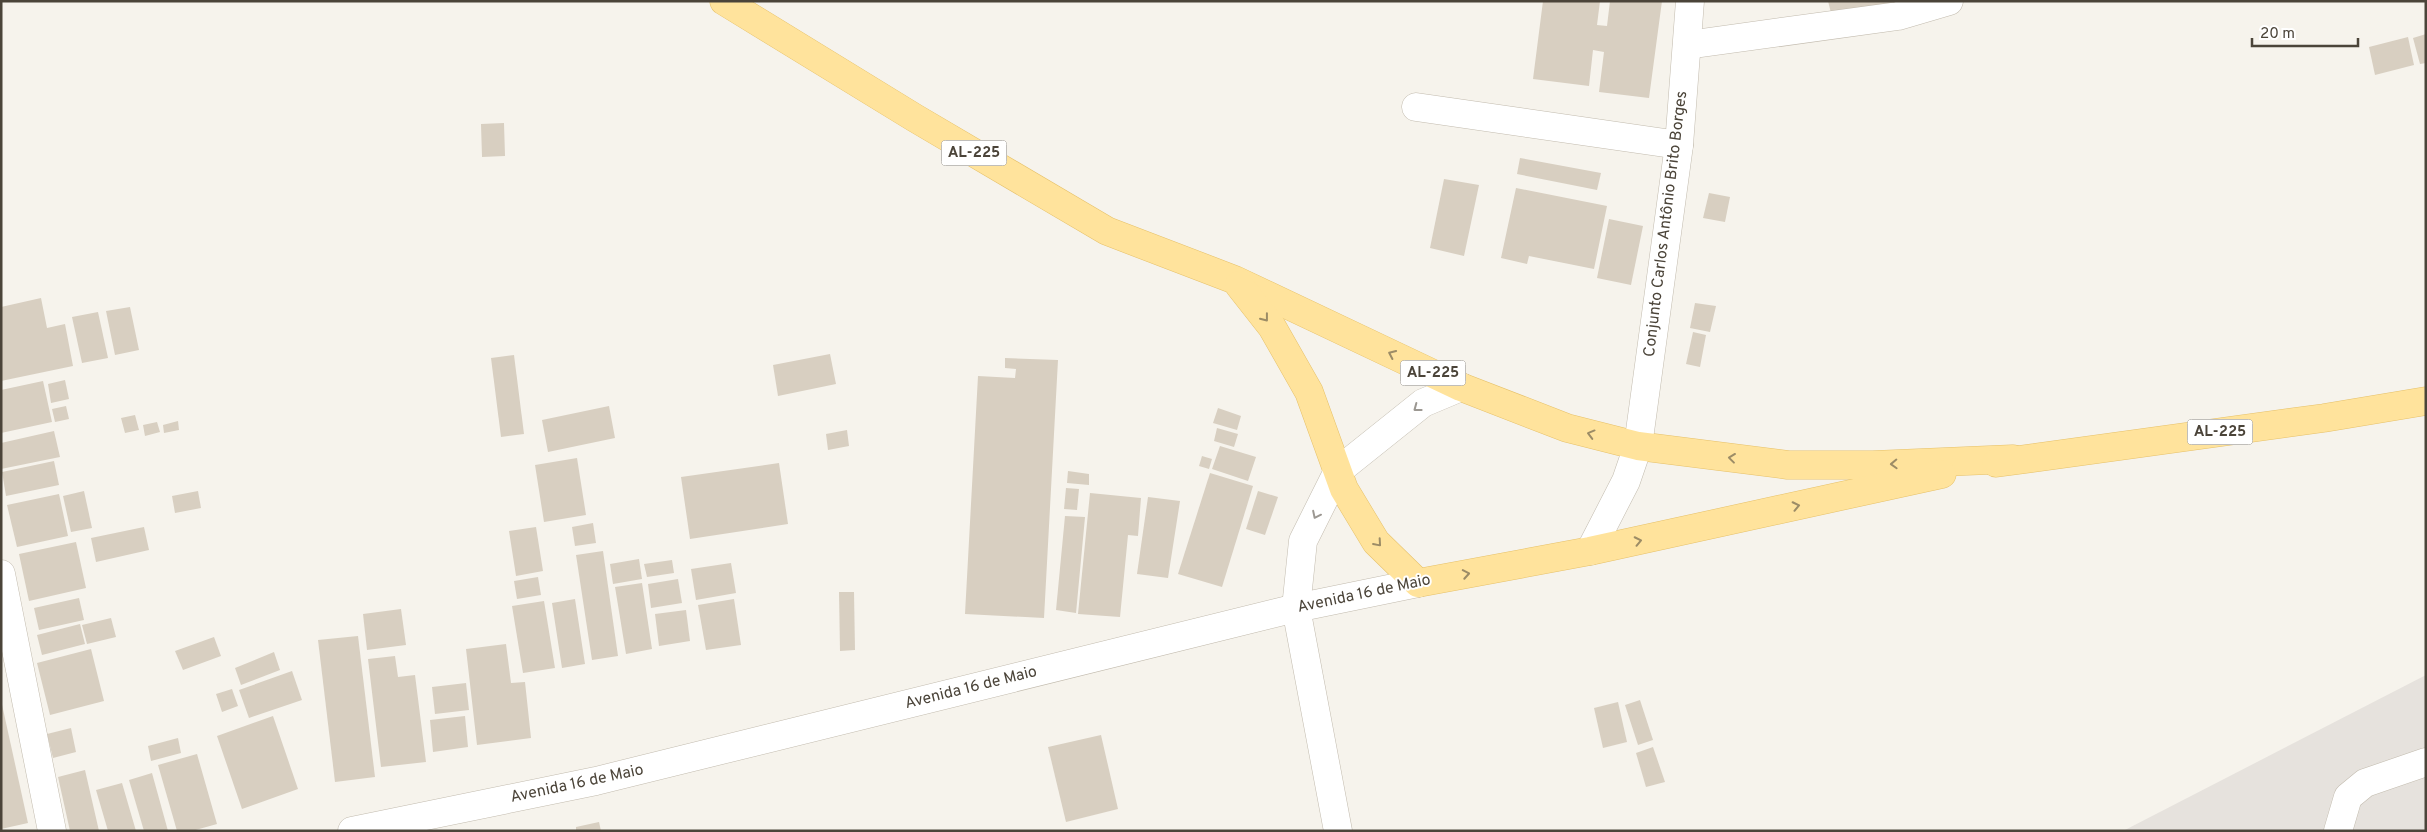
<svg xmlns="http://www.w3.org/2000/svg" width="2427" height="832" font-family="Overpass,sans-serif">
  <rect width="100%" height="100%" fill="#f6f3ec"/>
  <path fill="#e6e2dd" d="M 2426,675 L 2426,831 L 2123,831 Z"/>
  <g fill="#d8cfc1">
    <path d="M 1543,1 L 1600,1 L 1597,25 L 1607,26 L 1610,1 L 1662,1 L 1649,98 L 1599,92 L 1604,52 L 1593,50 L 1589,86 L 1533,79 Z"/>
    <path d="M 1828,1 L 1893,1 L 1893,2 L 1832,17 Z"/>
    <path d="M 2426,34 L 2426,63 L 2420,64 L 2413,38 Z"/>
    <path d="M 2408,37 L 2414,65 L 2375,75 L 2369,47 Z"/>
    <path d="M 504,123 L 505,156 L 482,157 L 481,124 Z"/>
    <path d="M 1520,158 L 1601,173 L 1597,190 L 1517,174 Z"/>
    <path d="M 1444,179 L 1479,185 L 1464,256 L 1430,248 Z"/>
    <path d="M 1516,188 L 1607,206 L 1594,269 L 1529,256 L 1527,264 L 1501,258 Z"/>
    <path d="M 1709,193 L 1730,197 L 1725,222 L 1703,218 Z"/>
    <path d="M 1609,219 L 1643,226 L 1631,285 L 1597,278 Z"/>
    <path d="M 41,298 L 47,328 L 65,324 L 73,366 L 1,381 L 1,307 Z"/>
    <path d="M 1695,303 L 1716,306 L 1710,332 L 1690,328 Z"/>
    <path d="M 130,307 L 139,350 L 115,355 L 106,311 Z"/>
    <path d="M 98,312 L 108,358 L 82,363 L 72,317 Z"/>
    <path d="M 1693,332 L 1706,335 L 1700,367 L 1686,364 Z"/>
    <path d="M 830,354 L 836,384 L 778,396 L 773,365 Z"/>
    <path d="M 514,355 L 524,434 L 501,437 L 491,358 Z"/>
    <path d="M 1005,358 L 1058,360 L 1044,618 L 965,614 L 978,376 L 1015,378 L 1016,369 L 1005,368 Z"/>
    <path d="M 65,380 L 69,399 L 51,403 L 48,384 Z"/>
    <path d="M 43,381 L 52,422 L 1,433 L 1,390 Z"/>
    <path d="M 66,406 L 69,419 L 55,422 L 52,409 Z"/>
    <path d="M 609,406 L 615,438 L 548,452 L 542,420 Z"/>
    <path d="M 1218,408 L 1241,416 L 1237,430 L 1213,423 Z"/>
    <path d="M 135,415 L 139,430 L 125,433 L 121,418 Z"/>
    <path d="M 178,421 L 179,430 L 164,433 L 163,425 Z"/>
    <path d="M 157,422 L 160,432 L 145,436 L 143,425 Z"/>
    <path d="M 1217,428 L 1238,434 L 1234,447 L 1214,441 Z"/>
    <path d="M 847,430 L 849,446 L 828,450 L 826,434 Z"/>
    <path d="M 54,431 L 60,457 L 1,469 L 1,443 Z"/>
    <path d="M 1220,446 L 1256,457 L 1248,481 L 1212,469 Z"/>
    <path d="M 1202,456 L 1212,459 L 1209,469 L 1199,466 Z"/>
    <path d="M 577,458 L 586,515 L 544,522 L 535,465 Z"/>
    <path d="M 54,461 L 59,485 L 6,496 L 2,472 Z"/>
    <path d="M 779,463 L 788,524 L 690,539 L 681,477 Z"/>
    <path d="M 1068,471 L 1089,474 L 1089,485 L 1067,483 Z"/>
    <path d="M 1210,473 L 1253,486 L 1222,587 L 1178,574 Z"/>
    <path d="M 1066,488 L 1079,489 L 1077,510 L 1064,509 Z"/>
    <path d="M 84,491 L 92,528 L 71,532 L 63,496 Z"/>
    <path d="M 198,491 L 201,508 L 175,513 L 172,496 Z"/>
    <path d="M 1258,491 L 1278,497 L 1265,535 L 1246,529 Z"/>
    <path d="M 1090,493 L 1141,498 L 1138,536 L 1128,535 L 1120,617 L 1078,614 Z"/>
    <path d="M 59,494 L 68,536 L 17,547 L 7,505 Z"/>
    <path d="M 1148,497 L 1180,501 L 1168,578 L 1137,574 Z"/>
    <path d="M 1065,516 L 1085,517 L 1076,613 L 1056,610 Z"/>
    <path d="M 593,523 L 596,543 L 575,546 L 572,527 Z"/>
    <path d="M 144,527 L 149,550 L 96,562 L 91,538 Z"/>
    <path d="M 536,527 L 543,571 L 516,576 L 509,531 Z"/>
    <path d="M 76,542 L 86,588 L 29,601 L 19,554 Z"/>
    <path d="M 603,551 L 618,656 L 592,660 L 576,555 Z"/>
    <path d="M 639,559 L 642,579 L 613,584 L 610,564 Z"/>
    <path d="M 672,560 L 674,573 L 647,577 L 644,564 Z"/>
    <path d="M 731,563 L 736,593 L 696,600 L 691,569 Z"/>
    <path d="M 538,577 L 541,595 L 517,599 L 514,581 Z"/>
    <path d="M 678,579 L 682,603 L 651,608 L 648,584 Z"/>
    <path d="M 642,583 L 652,649 L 626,654 L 615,587 Z"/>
    <path d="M 839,592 L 854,592 L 855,650 L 840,651 Z"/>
    <path d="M 79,598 L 84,620 L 39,630 L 34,608 Z"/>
    <path d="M 575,599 L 585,664 L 562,668 L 552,603 Z"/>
    <path d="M 734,599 L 741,645 L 706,650 L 698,605 Z"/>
    <path d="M 544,601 L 555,668 L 523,673 L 512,606 Z"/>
    <path d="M 401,609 L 406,645 L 367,650 L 363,614 Z"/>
    <path d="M 686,610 L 690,641 L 659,646 L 655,614 Z"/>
    <path d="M 111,618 L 116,637 L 87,644 L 82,625 Z"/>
    <path d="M 80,624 L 85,644 L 42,655 L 37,635 Z"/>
    <path d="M 358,636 L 375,777 L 335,782 L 318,640 Z"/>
    <path d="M 214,637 L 221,656 L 183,670 L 175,651 Z"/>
    <path d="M 506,644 L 511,683 L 525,682 L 531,738 L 477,745 L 466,649 Z"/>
    <path d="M 91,649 L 104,701 L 50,715 L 37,663 Z"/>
    <path d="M 274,652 L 280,670 L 241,685 L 235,668 Z"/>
    <path d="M 395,656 L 398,677 L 415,675 L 426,762 L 381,767 L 368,659 Z"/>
    <path d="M 292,671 L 302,700 L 249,718 L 239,690 Z"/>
    <path d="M 466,683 L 469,710 L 435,714 L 432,687 Z"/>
    <path d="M 232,689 L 238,706 L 222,712 L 216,694 Z"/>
    <path d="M 1,700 L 28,823 L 1,829 Z"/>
    <path d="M 1640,700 L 1653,740 L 1638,745 L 1625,705 Z"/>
    <path d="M 1618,702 L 1627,742 L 1603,748 L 1594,708 Z"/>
    <path d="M 273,716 L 298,789 L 242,809 L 217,736 Z"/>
    <path d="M 465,716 L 468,747 L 433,752 L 430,720 Z"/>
    <path d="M 71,728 L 76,752 L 53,758 L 47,734 Z"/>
    <path d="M 1101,735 L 1118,809 L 1066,822 L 1048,747 Z"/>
    <path d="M 178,738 L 181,753 L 151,761 L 148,746 Z"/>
    <path d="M 1653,747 L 1665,782 L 1646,787 L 1636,753 Z"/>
    <path d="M 197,754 L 217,824 L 192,831 L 177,831 L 158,765 Z"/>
    <path d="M 85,770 L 99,831 L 70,831 L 58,777 Z"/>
    <path d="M 152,773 L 168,831 L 144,831 L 129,780 Z"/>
    <path d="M 122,783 L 136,831 L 108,831 L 96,790 Z"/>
    <path d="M 599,822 L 601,831 L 576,831 L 576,827 Z"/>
  </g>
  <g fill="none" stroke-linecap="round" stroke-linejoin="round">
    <defs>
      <g id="minor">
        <path d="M 1687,45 L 1898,16 L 1949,1"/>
        <path d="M 1416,107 L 1679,145"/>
        <path d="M 1590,551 L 1626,481 L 1638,446 L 1679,145 L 1690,1"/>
        <path d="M 1,574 L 52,831"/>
        <path d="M 352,831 L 596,781 L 1296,608 L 1418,583"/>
        <path d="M 1338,831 L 1296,608 L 1303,541 L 1338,471 L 1423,403 L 1461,387"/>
        <path d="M 2338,831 L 2348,797 L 2365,783 L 2426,762"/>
      </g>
      <g id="major">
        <path d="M 724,1 L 915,118 L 1107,231 L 1235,280 L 1461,387 L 1567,428 L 1638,446 L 1788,465 L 1873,465 L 2013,459"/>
        <path d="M 1239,285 L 1272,327 L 1309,392 L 1344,489 L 1376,542 L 1418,583 L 1590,551 L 1942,474"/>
        <path d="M 1996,463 L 2324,418 L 2426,401"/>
      </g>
    </defs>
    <use href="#minor" stroke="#c2bbae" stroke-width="29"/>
    <use href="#major" stroke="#e6c16a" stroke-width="29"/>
    <use href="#minor" stroke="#fff" stroke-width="28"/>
    <use href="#major" stroke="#ffe39c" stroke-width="28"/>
  </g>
  <defs><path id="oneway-chevron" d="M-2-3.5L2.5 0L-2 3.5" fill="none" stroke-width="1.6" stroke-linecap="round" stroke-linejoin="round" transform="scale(1.25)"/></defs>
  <g stroke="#9c8c66">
    <use href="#oneway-chevron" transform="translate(1265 318) rotate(52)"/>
    <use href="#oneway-chevron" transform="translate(1392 354) rotate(-155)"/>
    <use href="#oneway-chevron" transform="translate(1591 434) rotate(-165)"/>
    <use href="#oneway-chevron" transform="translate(1732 458) rotate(-173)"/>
    <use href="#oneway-chevron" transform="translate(1894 464) rotate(178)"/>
    <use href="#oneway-chevron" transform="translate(1796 506) rotate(-12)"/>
    <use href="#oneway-chevron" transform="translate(1638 541) rotate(-12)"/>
    <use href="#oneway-chevron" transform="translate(1378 543) rotate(49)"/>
    <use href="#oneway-chevron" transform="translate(1466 574) rotate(-10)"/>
  </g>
  <g stroke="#9c9892">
    <use href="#oneway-chevron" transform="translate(1417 408) rotate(143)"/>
    <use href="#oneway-chevron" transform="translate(1316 515) rotate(116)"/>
  </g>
  <g text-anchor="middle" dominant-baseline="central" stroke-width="4" stroke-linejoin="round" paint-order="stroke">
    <g fill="#fff" stroke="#817c74" stroke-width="1">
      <rect x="941.5" y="140.5" width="65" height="25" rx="4"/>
      <rect x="1400.5" y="360.5" width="65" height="25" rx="4"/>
      <rect x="2187.5" y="419.5" width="65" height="25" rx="4"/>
    </g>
    <g font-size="15" font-weight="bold" fill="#4b4439">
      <text x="974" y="153">AL-225</text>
      <text x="1433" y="373">AL-225</text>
      <text x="2220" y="432">AL-225</text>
    </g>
    <g font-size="16" fill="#4b4439" stroke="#fff">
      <text transform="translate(1666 224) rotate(-83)">Conjunto Carlos Antônio Brito Borges</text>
      <text transform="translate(1364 594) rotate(-12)">Avenida 16 de Maio</text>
      <text transform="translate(971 688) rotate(-14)">Avenida 16 de Maio</text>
      <text transform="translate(577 784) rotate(-12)">Avenida 16 de Maio</text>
    </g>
  </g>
  <rect width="2427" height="832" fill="none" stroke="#4b4439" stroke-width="5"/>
  <path d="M2252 38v8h106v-8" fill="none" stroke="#4b4439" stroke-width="2.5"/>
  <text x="2260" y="38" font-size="15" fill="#4b4439" stroke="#ffffff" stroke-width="4" paint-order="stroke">20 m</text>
</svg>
